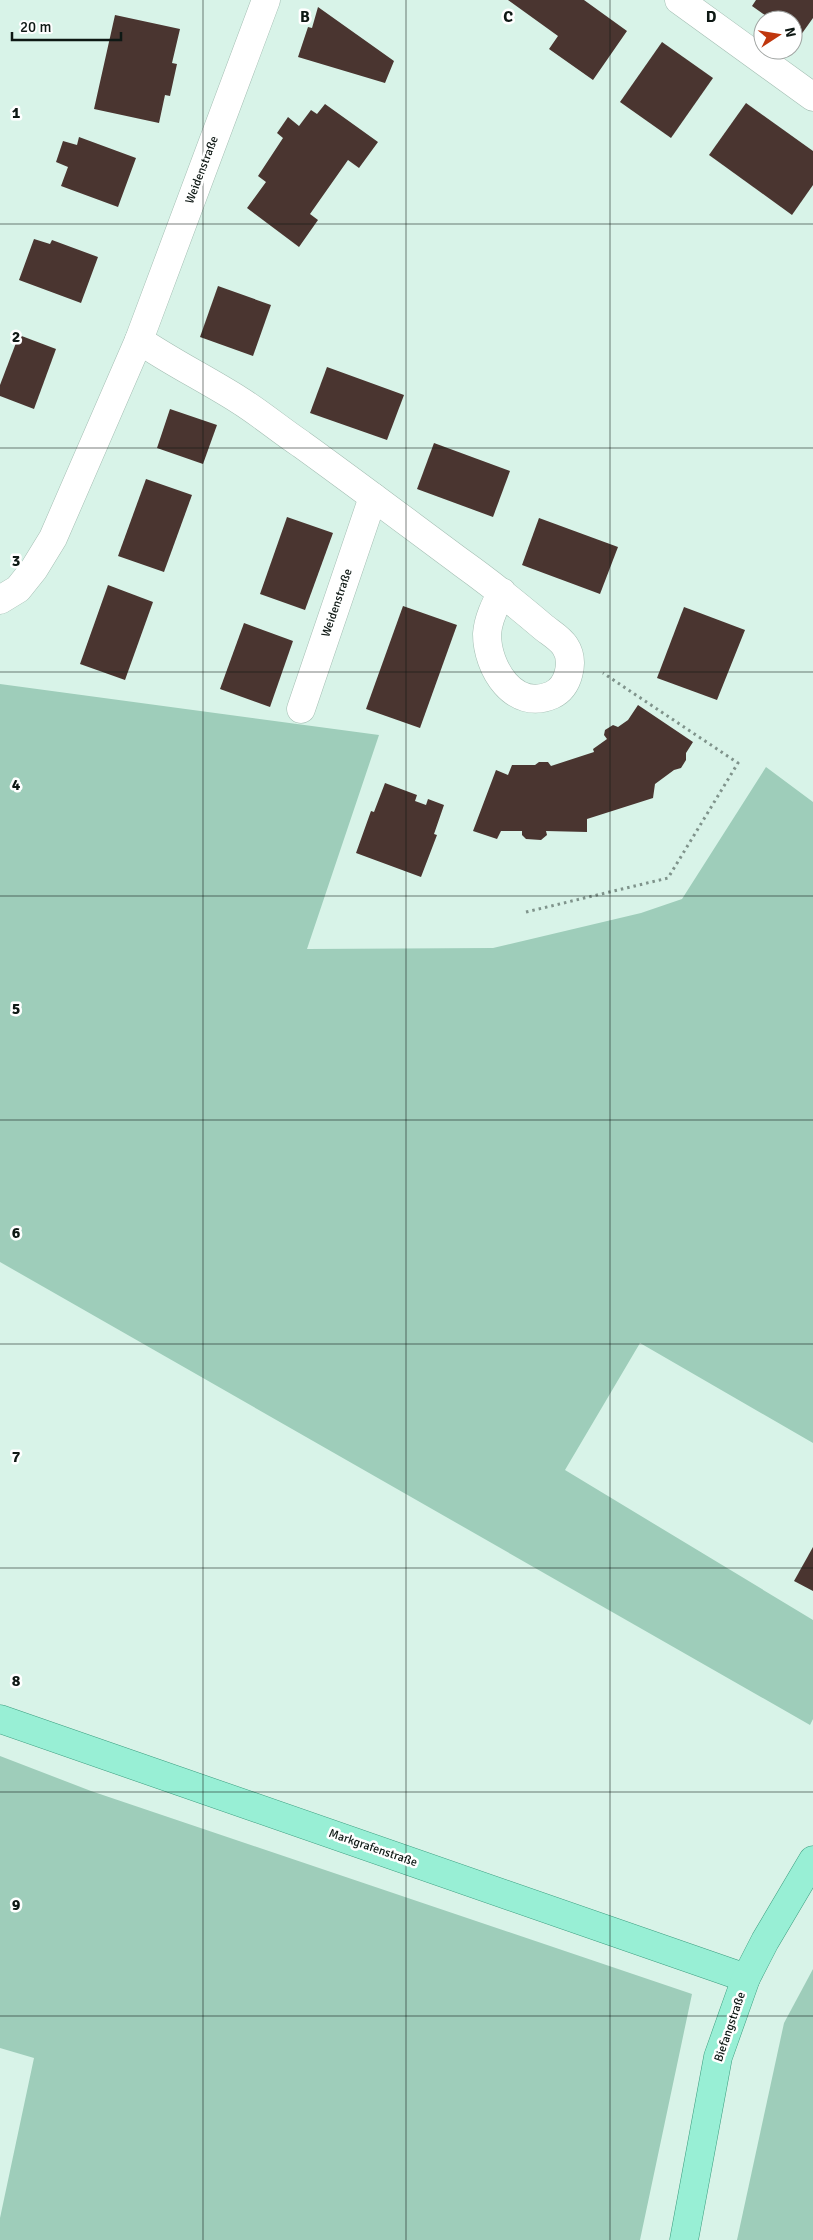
<svg xmlns="http://www.w3.org/2000/svg" width="813" height="2240" font-family="Signika,sans-serif">
  <rect width="100%" height="100%" fill="#d8f3e8"/>
  <g fill="#9ecdba">
    <path d="M 0,684 L 379,735 L 307,949 L 493,948 L 641,913 L 682,899 L 766,767 L 813,802 L 813,1443 L 640,1343 L 565,1470 L 813,1620 L 813,1719 L 810,1725 L 0,1262 Z"/>
    <path d="M 0,1756 L 91,1791 L 692,1994 L 640,2240 L 0,2240 L 0,2218 L 34,2058 L 0,2048 Z"/>
    <path d="M 813,1969 L 813,2240 L 737,2240 L 784,2023 Z"/>
  </g>
  <g fill="#4a3530">
    <path d="M 508,0 L 584,0 L 627,31 L 593,80 L 549,49 L 558,36 Z"/>
    <path d="M 756,0 L 813,0 L 813,18 L 798,39 L 793,35 L 793,20 L 772,20 L 752,6 Z"/>
    <path d="M 318,7 L 394,61 L 385,83 L 298,57 L 308,27 L 312,28 Z"/>
    <path d="M 115,15 L 180,29 L 172,63 L 177,64 L 170,96 L 165,95 L 159,123 L 94,109 Z"/>
    <path d="M 662,42 L 713,78 L 671,138 L 620,102 Z"/>
    <path d="M 746,103 L 813,151 L 813,185 L 792,215 L 709,155 Z"/>
    <path d="M 325,104 L 378,142 L 359,168 L 348,160 L 310,214 L 318,220 L 299,247 L 247,208 L 266,182 L 258,176 L 283,138 L 277,133 L 288,117 L 299,126 L 311,110 L 317,114 Z"/>
    <path d="M 79,137 L 136,158 L 118,207 L 61,186 L 68,167 L 56,162 L 63,141 L 77,145 Z"/>
    <path d="M 34,239 L 50,244 L 52,240 L 98,257 L 81,303 L 19,280 Z"/>
    <path d="M 218,286 L 271,305 L 253,356 L 200,337 Z"/>
    <path d="M 19,335 L 56,349 L 34,409 L 0,396 L 0,385 Z"/>
    <path d="M 327,367 L 404,395 L 387,440 L 310,413 Z"/>
    <path d="M 170,409 L 217,425 L 203,464 L 157,448 Z"/>
    <path d="M 434,443 L 510,471 L 493,517 L 417,489 Z"/>
    <path d="M 146,479 L 192,495 L 164,572 L 118,556 Z"/>
    <path d="M 287,517 L 333,533 L 305,610 L 260,594 Z"/>
    <path d="M 539,518 L 618,547 L 600,594 L 522,565 Z"/>
    <path d="M 108,585 L 153,602 L 125,680 L 80,664 Z"/>
    <path d="M 403,606 L 457,625 L 420,728 L 366,709 Z"/>
    <path d="M 684,607 L 745,630 L 717,700 L 657,678 Z"/>
    <path d="M 244,623 L 293,641 L 270,707 L 220,689 Z"/>
    <path d="M 638,705 L 693,742 L 686,753 L 686,760 L 681,768 L 674,770 L 655,784 L 653,798 L 587,819 L 587,832 L 546,831 L 547,835 L 541,840 L 526,839 L 522,835 L 522,831 L 501,831 L 497,839 L 473,831 L 496,770 L 508,775 L 512,765 L 535,765 L 539,762 L 548,762 L 551,766 L 594,752 L 593,749 L 607,739 L 604,735 L 605,730 L 613,725 L 618,727 L 628,720 Z"/>
    <path d="M 385,783 L 417,795 L 415,801 L 426,805 L 428,799 L 444,805 L 434,834 L 437,835 L 421,877 L 356,853 L 371,811 L 374,812 Z"/>
    <path d="M 813,1547 L 813,1591 L 794,1581 Z"/>
  </g>
  <g fill="none" stroke-linecap="round" stroke-linejoin="round">
    <defs>
      <g id="minor">
        <path d="M 679,0 L 813,97"/>
        <path d="M 139,340 C 171,362 206,379 239,400 C 260,413 280,430 301,444 C 355,483 408,523 462,563 C 490,583 516,604 542,626 C 549,632 560,638 565,646 C 575,661 569,687 552,695 C 514,712 487,668 487,634 C 488,619 495,605 502,592"/>
        <path d="M 0,600 L 18,589 L 34,569 L 53,538 L 139,340 L 266,0"/>
        <path d="M 301,709 L 373,497"/>
      </g>
      <g id="major">
        <path d="M 0,1719 L 746,1978"/>
        <path d="M 684,2240 L 718,2057 L 746,1978 L 765,1941 L 813,1860"/>
      </g>
    </defs>
    <use href="#minor" stroke="#a4beb3" stroke-width="29"/>
    <use href="#major" stroke="#3c9d7f" stroke-width="29"/>
    <path stroke="#7f938b" stroke-width="3" stroke-dasharray="2.5 4" stroke-linecap="butt" d="M 526,912 L 668,878 L 738,763 L 603,673"/>
    <use href="#minor" stroke="#fff" stroke-width="28"/>
    <use href="#major" stroke="#98efd5" stroke-width="28"/>
  </g>
  <path fill="none" stroke="#0e1814" stroke-width="1" stroke-opacity="0.55" d="M 203,0 L 203,2240M 406,0 L 406,2240M 610,0 L 610,2240M 0,224 L 813,224M 0,448 L 813,448M 0,672 L 813,672M 0,896 L 813,896M 0,1120 L 813,1120M 0,1344 L 813,1344M 0,1568 L 813,1568M 0,1792 L 813,1792M 0,2016 L 813,2016"/>
  <g text-anchor="middle" dominant-baseline="central" stroke-width="5" stroke-linejoin="round" paint-order="stroke">
    <g font-size="12" fill="#0e1814" stroke="#fff">
      <text transform="translate(202 170) rotate(-69)">Weidenstraße</text>
      <text transform="translate(337 603) rotate(-71)">Weidenstraße</text>
      <text transform="translate(373 1848) rotate(19)">Markgrafenstraße</text>
      <text transform="translate(730 2027) rotate(-71)">Biefangstraße</text>
    </g>
  </g>
  <g font-size="16" text-anchor="middle" font-weight="bold" fill="#0e1814" stroke="#fff" stroke-width="5" stroke-linejoin="round" paint-order="stroke">
    <text x="305" y="22">B</text>
    <text x="508" y="22">C</text>
    <text x="711" y="22">D</text>
    <text x="16" y="118">1</text>
    <text x="16" y="342">2</text>
    <text x="16" y="566">3</text>
    <text x="16" y="790">4</text>
    <text x="16" y="1014">5</text>
    <text x="16" y="1238">6</text>
    <text x="16" y="1462">7</text>
    <text x="16" y="1686">8</text>
    <text x="16" y="1910">9</text>
  </g>
  <g transform="translate(778 35) rotate(78)"><circle r="24" fill="#ffffff" stroke="#9fa3a1"/>
  <path d="M0-4L9 19L0 12L-9 19Z" fill="#c0370d"/>
  <text y="-8" font-size="14" font-weight="bold" text-anchor="middle" fill="#0e1814">N</text>
  </g>
  <path d="M12 32v8h109v-8" fill="none" stroke="#0e1814" stroke-width="2.5"/>
  <text x="20" y="32" font-size="15" fill="#0e1814" stroke="#ffffff" stroke-width="4" paint-order="stroke">20 m</text>
</svg>
